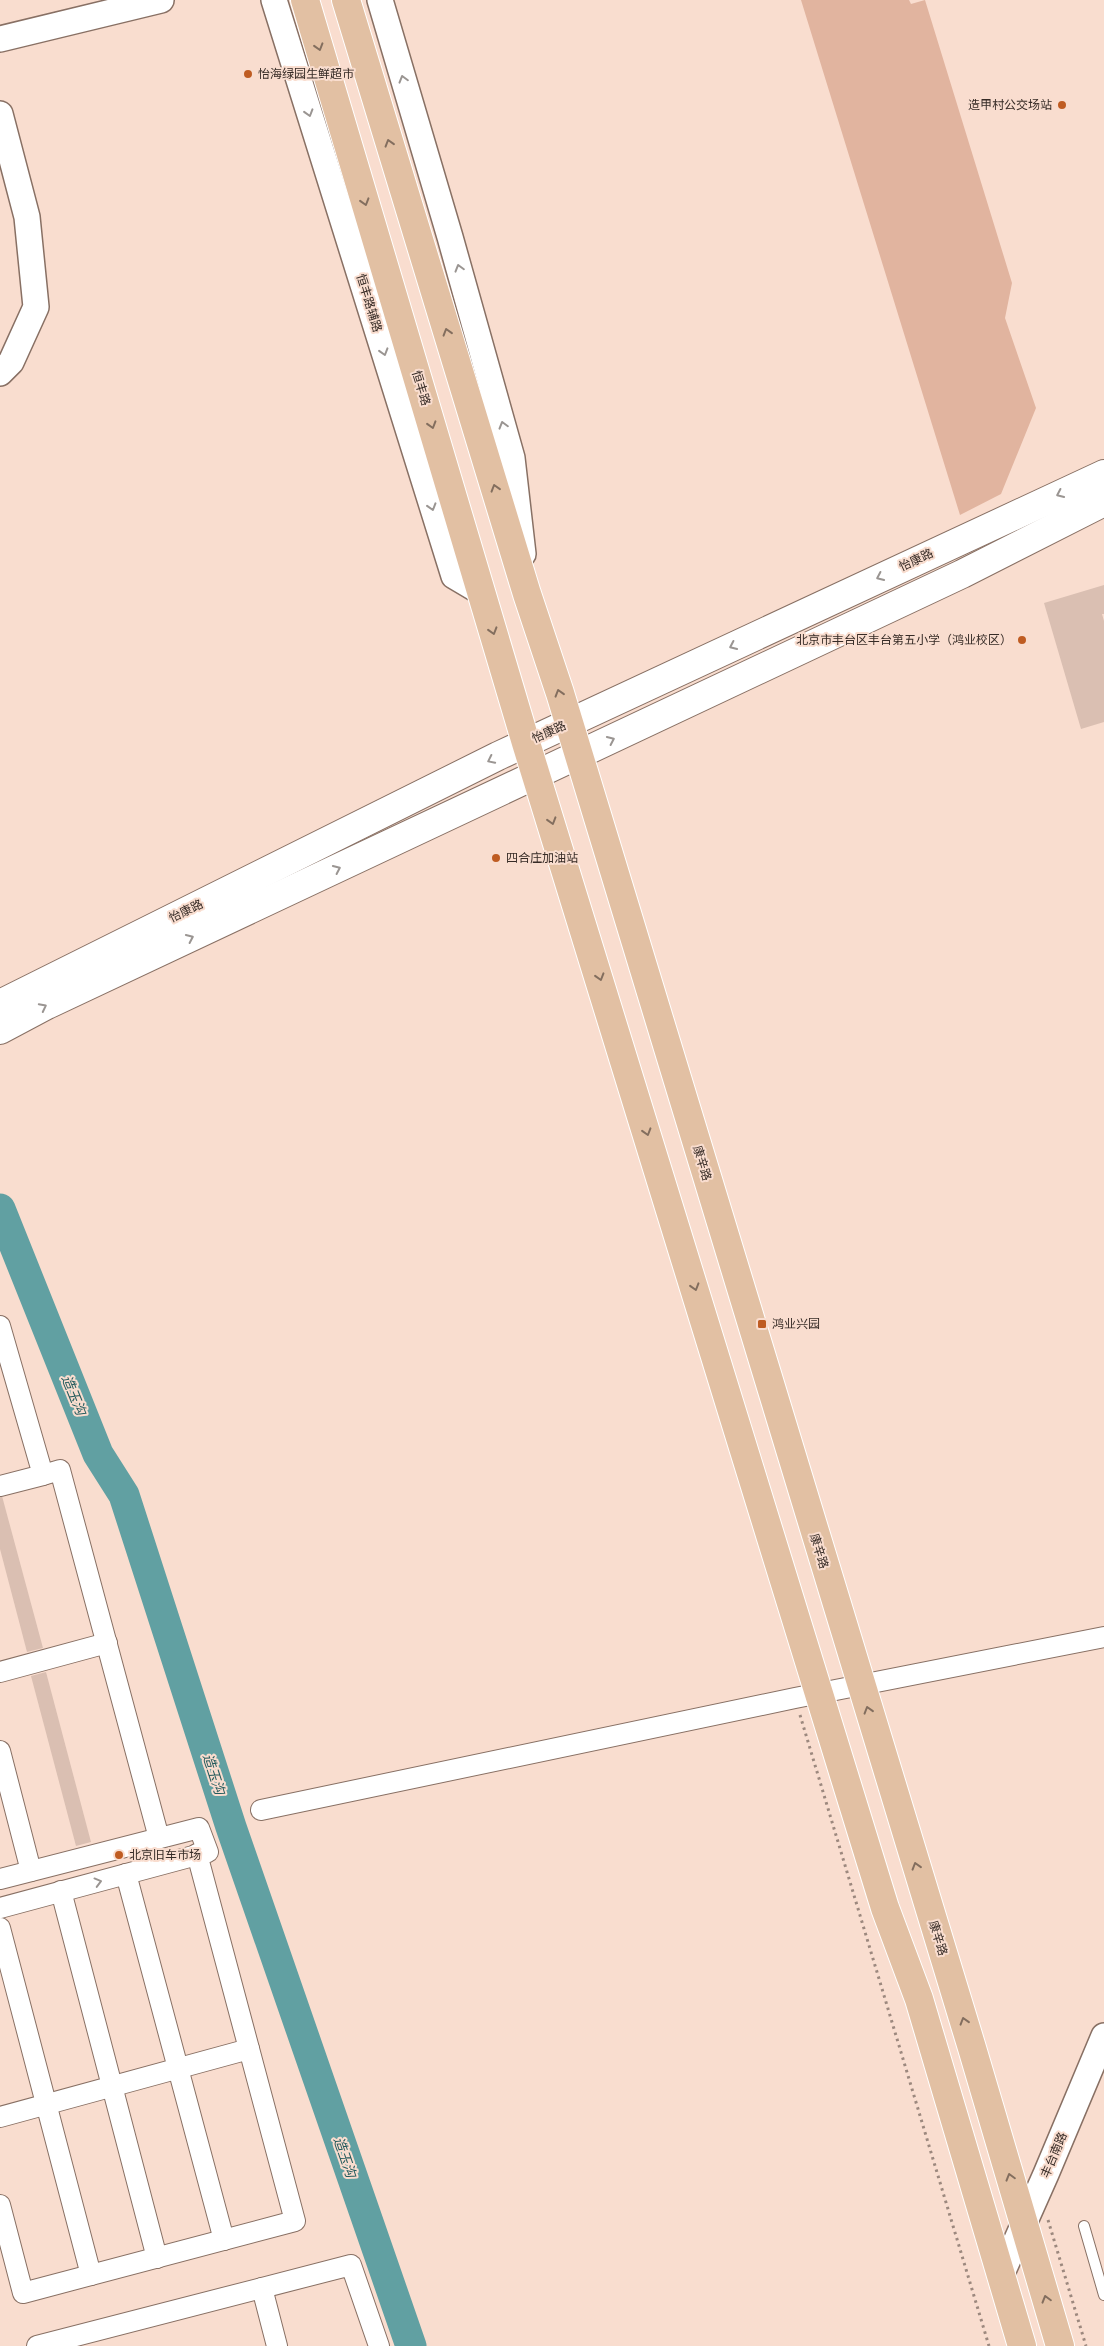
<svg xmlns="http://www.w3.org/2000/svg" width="1104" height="2346" font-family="'Crimson Pro','Noto Sans SC',serif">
  <rect width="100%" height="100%" fill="#f9ddcf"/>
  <path fill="#e1b49f" d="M 801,0 L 909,0 L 911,4 L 925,0 L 1012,283 L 1005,318 L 1036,408 L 1001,494 L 960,515 Z"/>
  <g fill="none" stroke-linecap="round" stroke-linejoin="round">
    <path stroke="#61a0a2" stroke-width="31" d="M 0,1209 L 98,1454 L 124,1495 L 231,1827 L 411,2346"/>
  </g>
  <g fill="#dabfb2">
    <path d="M 1104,585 L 1104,614 L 1102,614 L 1104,621 L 1104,722 L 1081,729 L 1044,603 Z"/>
    <path d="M 0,1496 L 2,1496 L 43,1648 L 27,1652 L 0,1549 Z"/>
    <path d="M 46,1672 L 91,1842 L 76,1846 L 31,1676 Z"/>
  </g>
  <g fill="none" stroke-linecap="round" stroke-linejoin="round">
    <defs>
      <path id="service" d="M 1084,2226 L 1104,2295"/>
      <g id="minor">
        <path d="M 0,1326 L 43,1475 L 0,1486"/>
        <path d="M 43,1475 L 60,1470 L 159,1838"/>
        <path d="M 0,1672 L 107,1643"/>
        <path d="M 0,1751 L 31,1871"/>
        <path d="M 261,1810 L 795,1698 L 1104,1637"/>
        <path d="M 126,1874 L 224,2240"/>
        <path d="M 0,1879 L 199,1828 L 208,1852 L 0,1908"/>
        <path d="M 61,1891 L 157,2258"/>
        <path d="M 0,1928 L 91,2275"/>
        <path d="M 0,2117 L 249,2049"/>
        <path d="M 0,2205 L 23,2293 L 295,2221 L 197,1854"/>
        <path d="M 262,2288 L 277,2346"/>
        <path d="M 37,2346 L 351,2265 L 379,2346"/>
      </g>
      <g id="tertiary">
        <path d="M 274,0 L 454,576 L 481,592"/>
        <path d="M 380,0 L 450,237 L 512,458 L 523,554"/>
        <path d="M 0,39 L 161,0"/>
        <path d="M 0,114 L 27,217 L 36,307 L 11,362 L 0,373"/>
        <path d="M 1002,2273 L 1046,2174 L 1104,2036"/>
      </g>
      <g id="secondary">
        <path d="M 0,1004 L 498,756 L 1104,474"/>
        <path d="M 0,1030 L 47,1005 L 962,574 L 1104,502"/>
      </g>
      <g id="primary">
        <path d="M 305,0 L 526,743 L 885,1908 L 919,1999 L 1022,2346"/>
        <path d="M 346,0 L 527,594 L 560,693 L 972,2048 L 1060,2346"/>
      </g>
    </defs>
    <use href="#service" stroke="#887064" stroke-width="12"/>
    <use href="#minor" stroke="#887064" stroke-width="22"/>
    <use href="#tertiary" stroke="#887064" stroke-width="28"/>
    <use href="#secondary" stroke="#887064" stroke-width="30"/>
    <use href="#primary" stroke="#fff" stroke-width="30"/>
    <g stroke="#9c887e" stroke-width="3" stroke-dasharray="2.5 4" stroke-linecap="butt">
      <path d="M 800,1715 L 989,2346"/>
      <path d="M 1048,2220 L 1086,2346"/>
    </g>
    <use href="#service" stroke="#fff" stroke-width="10"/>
    <use href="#minor" stroke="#fff" stroke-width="20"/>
    <use href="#tertiary" stroke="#fff" stroke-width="25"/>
    <use href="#secondary" stroke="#fff" stroke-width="28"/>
    <use href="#primary" stroke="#e2c0a3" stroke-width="28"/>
  </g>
  <defs><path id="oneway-chevron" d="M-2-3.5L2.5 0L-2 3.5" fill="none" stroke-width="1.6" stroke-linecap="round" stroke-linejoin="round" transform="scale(1.25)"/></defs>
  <g stroke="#836e5e">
    <use href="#oneway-chevron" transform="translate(319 47) rotate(73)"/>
    <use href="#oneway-chevron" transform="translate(389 143) rotate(-107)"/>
    <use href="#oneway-chevron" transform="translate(365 202) rotate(73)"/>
    <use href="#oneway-chevron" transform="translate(447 332) rotate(-107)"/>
    <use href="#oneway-chevron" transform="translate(432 425) rotate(73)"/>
    <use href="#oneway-chevron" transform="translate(495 488) rotate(-107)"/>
    <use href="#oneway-chevron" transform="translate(493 631) rotate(73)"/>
    <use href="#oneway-chevron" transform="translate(559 693) rotate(-107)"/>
    <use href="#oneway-chevron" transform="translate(552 821) rotate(73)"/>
    <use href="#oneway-chevron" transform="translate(600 977) rotate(73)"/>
    <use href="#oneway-chevron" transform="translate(647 1132) rotate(73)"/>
    <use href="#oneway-chevron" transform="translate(695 1287) rotate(73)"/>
    <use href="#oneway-chevron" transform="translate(868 1710) rotate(-107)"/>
    <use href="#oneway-chevron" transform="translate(916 1866) rotate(-107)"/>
    <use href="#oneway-chevron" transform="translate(964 2021) rotate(-107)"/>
    <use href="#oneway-chevron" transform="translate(1010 2177) rotate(-106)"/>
    <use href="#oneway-chevron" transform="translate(1046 2299) rotate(-106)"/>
  </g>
  <g stroke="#9a9592">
    <use href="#oneway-chevron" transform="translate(403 79) rotate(-106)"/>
    <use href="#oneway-chevron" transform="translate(309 113) rotate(73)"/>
    <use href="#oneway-chevron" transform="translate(459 268) rotate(-106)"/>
    <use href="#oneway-chevron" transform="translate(384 352) rotate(73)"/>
    <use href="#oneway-chevron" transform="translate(503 425) rotate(-106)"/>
    <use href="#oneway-chevron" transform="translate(1060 494) rotate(155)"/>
    <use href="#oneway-chevron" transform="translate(432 507) rotate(73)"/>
    <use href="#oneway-chevron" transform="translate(880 577) rotate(155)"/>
    <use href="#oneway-chevron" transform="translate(733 646) rotate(155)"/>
    <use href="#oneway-chevron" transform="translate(611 740) rotate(-25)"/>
    <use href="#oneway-chevron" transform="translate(491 760) rotate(154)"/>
    <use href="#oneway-chevron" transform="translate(337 869) rotate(-25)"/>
    <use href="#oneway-chevron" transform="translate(190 938) rotate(-25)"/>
    <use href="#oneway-chevron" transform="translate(43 1007) rotate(-27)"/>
    <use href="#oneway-chevron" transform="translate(98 1882) rotate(-15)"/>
  </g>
  <g fill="#bf5c22" stroke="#f9ddcf" stroke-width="2">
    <circle cx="248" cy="74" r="5"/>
    <circle cx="1062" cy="105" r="5"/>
    <circle cx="1022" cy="640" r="5"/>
    <circle cx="496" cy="858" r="5"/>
    <rect x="757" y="1319" width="10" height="10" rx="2.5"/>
    <circle cx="119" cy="1855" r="5"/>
  </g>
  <g text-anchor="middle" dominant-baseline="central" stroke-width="4" stroke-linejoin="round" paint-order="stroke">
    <g font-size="12" fill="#362b26" stroke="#f9ddcf" text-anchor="start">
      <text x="258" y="74">怡海绿园生鲜超市</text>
      <text x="1052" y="105" text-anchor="end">造甲村公交场站</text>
      <text x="1012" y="640" text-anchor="end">北京市丰台区丰台第五小学（鸿业校区）</text>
      <text x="506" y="858">四合庄加油站</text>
      <text x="772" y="1324">鸿业兴园</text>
      <text x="129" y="1855">北京旧车市场</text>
    </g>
    <g font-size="12" fill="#362b26" stroke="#f9ddcf">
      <text transform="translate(369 303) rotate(73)">恒丰路辅路</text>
      <text transform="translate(421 388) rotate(73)">恒丰路</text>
      <text transform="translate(916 560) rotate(-25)">怡康路</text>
      <text transform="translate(549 732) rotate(-24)">怡康路</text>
      <text transform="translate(186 911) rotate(-26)">怡康路</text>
      <text transform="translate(702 1163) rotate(73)">康辛路</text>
      <text transform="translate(819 1551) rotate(73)">康辛路</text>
      <text transform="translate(938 1938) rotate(73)">康辛路</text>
      <text transform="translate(1054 2155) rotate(-67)">丰台南路</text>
    </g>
    <g font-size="14" font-style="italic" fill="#245b5d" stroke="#f9ddcf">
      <text transform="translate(74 1395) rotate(68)">造玉沟</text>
      <text transform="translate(214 1774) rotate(72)">造玉沟</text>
      <text transform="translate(345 2157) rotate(71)">造玉沟</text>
    </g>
  </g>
</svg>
